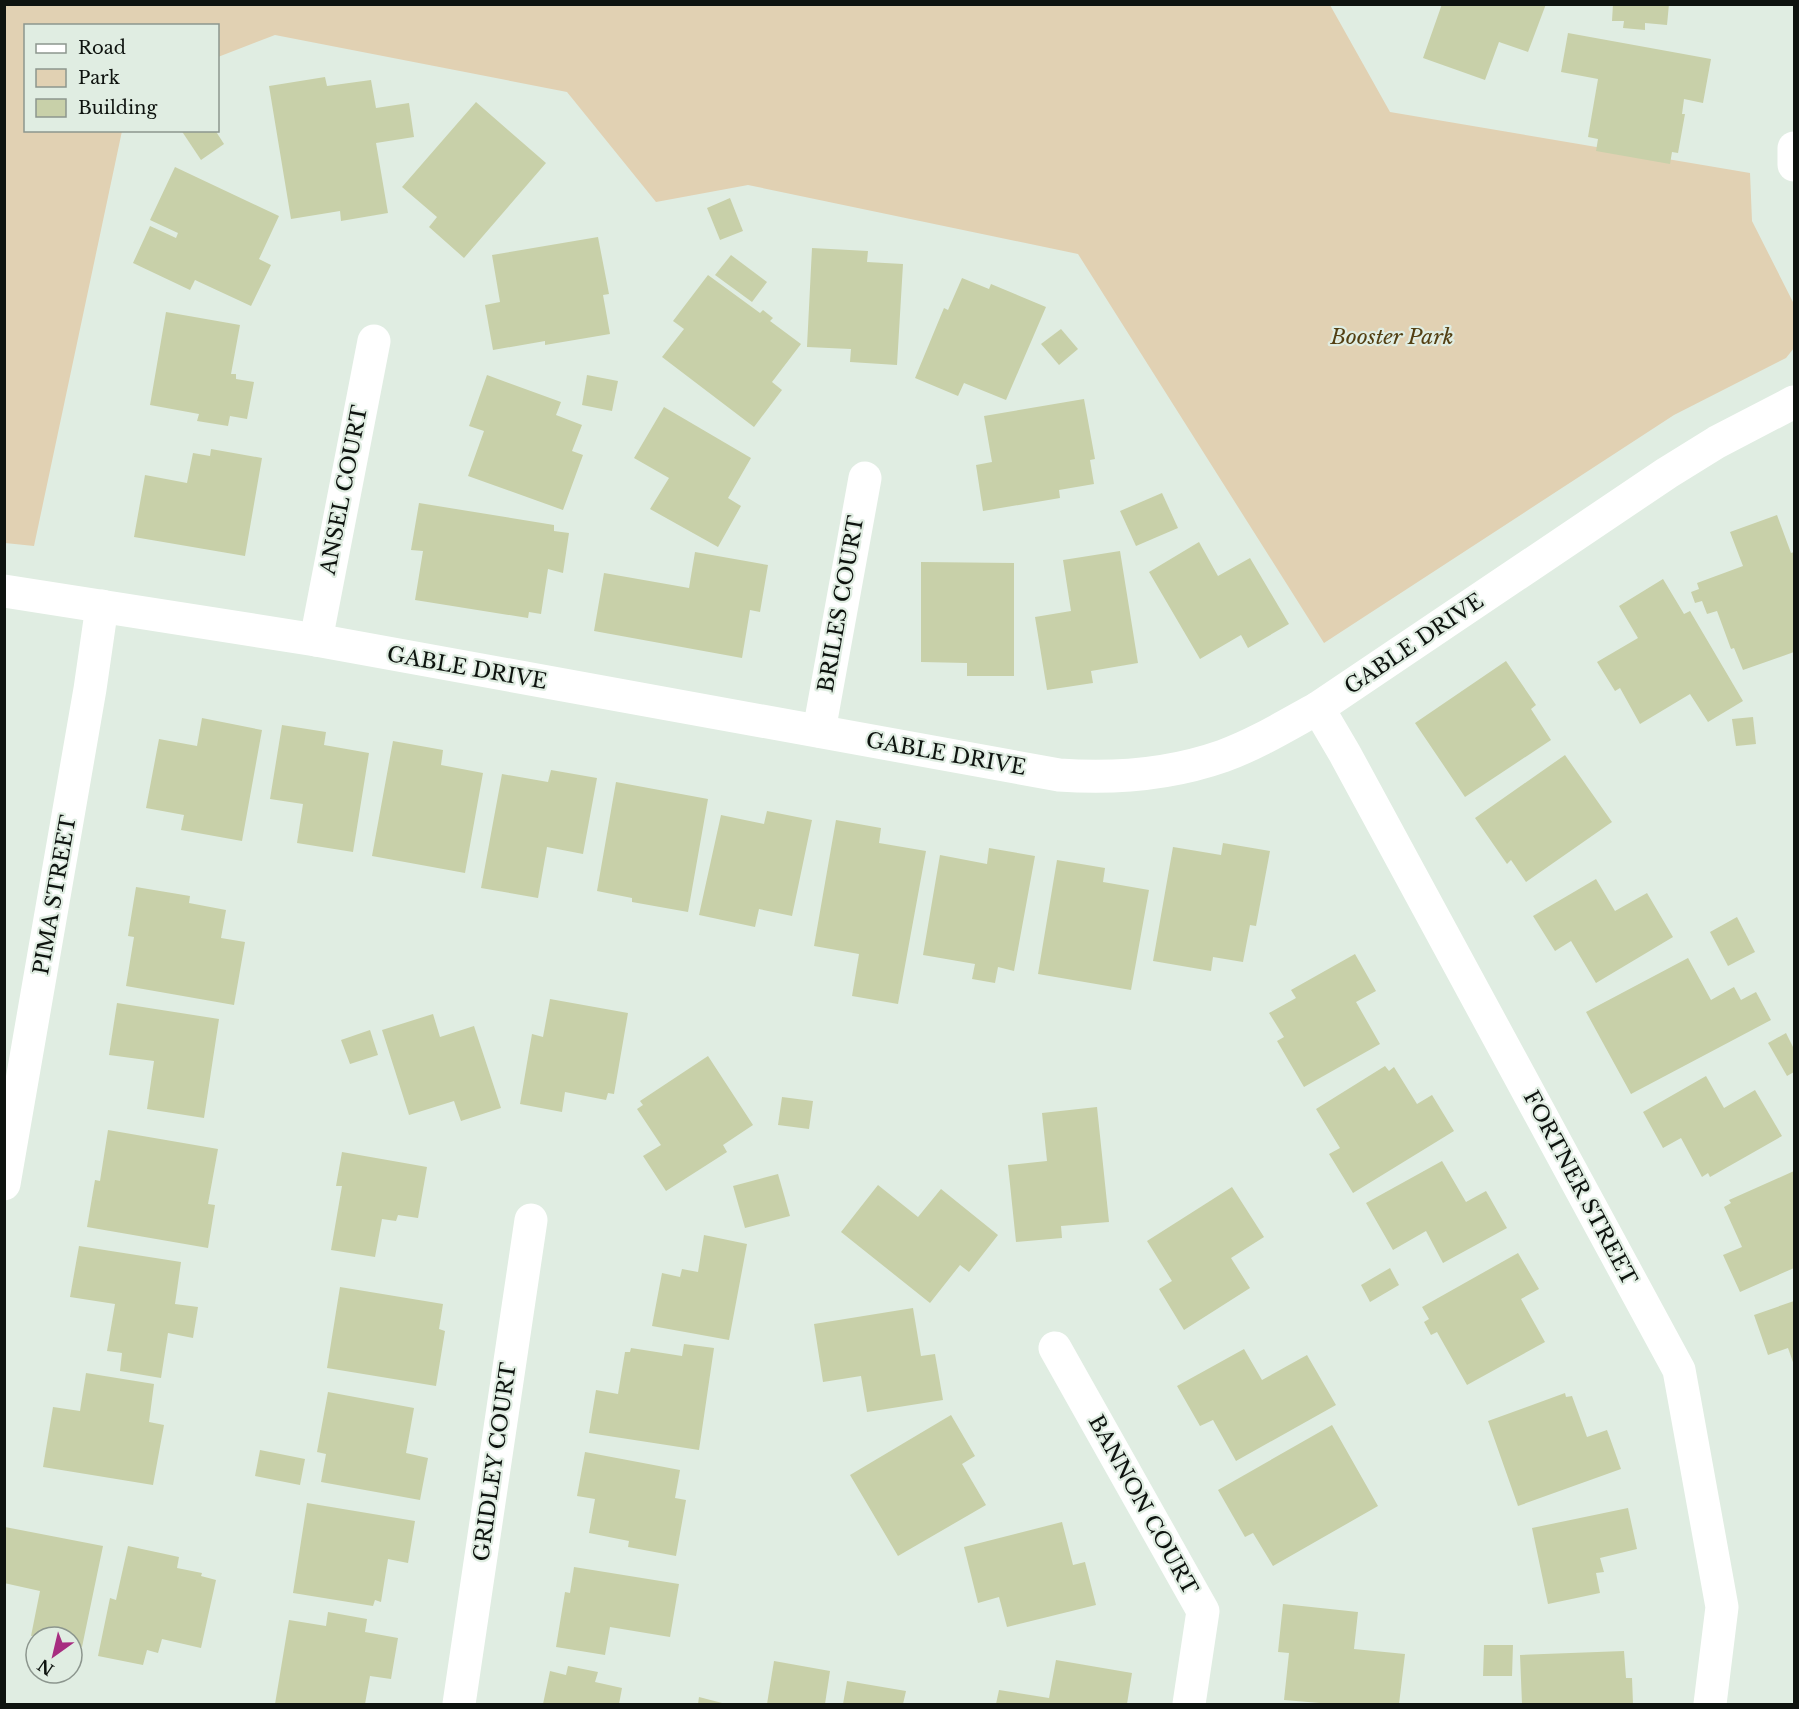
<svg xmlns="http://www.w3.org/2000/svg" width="1799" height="1709" font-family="'Libre Baskerville',serif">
  <rect width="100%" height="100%" fill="#e0ede2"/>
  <path fill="#e1d1b3" d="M 5,5 L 1330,5 L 1390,112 L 1750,173 L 1752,221 L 1794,304 L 1794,348 L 1786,358 L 1674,415 L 1324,643 L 1078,254 L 748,185 L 656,202 L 567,92 L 275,35 L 218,57 L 218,26 L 26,26 L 26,130 L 122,131 L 34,546 L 5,543 Z"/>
  <g fill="#c8d0a9">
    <path d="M 1442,4 L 1546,4 L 1528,52 L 1499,42 L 1485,80 L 1423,58 Z"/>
    <path d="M 1613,4 L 1669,4 L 1667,25 L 1645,23 L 1645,30 L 1623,28 L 1624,21 L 1612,21 Z"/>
    <path d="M 1568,33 L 1711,59 L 1703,103 L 1684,99 L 1682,114 L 1685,114 L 1678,153 L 1672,152 L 1670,164 L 1596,151 L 1598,139 L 1588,137 L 1598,79 L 1561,72 Z"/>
    <path d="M 325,77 L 327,86 L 371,80 L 376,108 L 409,103 L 414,137 L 376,143 L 388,213 L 341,221 L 340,211 L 291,219 L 269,86 Z"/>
    <path d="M 476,102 L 546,163 L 464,258 L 429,227 L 437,217 L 402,187 Z"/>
    <path d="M 181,130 L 215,130 L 224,144 L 201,160 Z"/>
    <path d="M 175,167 L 279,216 L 259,259 L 271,265 L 251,306 L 195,280 L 190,290 L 133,263 L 150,226 L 176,238 L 178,233 L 150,220 Z"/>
    <path d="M 730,198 L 743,231 L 720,240 L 707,208 Z"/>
    <path d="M 598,237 L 609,294 L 603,295 L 610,334 L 545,345 L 545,341 L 493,350 L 485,305 L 500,302 L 492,255 Z"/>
    <path d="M 812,248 L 868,251 L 867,262 L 903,264 L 897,365 L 850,362 L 851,349 L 807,347 Z"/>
    <path d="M 731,255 L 767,282 L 752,302 L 715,275 Z"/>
    <path d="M 708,275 L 760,313 L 763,310 L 773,318 L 770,321 L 801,344 L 772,382 L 782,390 L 754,427 L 662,357 L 684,329 L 673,321 Z"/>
    <path d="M 962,278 L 989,289 L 991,284 L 1046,307 L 1006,400 L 964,383 L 958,396 L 915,378 L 944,308 L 948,310 Z"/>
    <path d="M 166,312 L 240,325 L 231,374 L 236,374 L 236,379 L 254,382 L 247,419 L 230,416 L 228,426 L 197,421 L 199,414 L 150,405 Z"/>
    <path d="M 1061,329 L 1078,349 L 1059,365 L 1041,344 Z"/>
    <path d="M 487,375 L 561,402 L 556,415 L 582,425 L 572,451 L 583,455 L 563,510 L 468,476 L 484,431 L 469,426 Z"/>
    <path d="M 587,375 L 618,381 L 612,411 L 582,405 Z"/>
    <path d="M 1084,399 L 1095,459 L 1090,460 L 1094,484 L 1059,490 L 1060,498 L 983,511 L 976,465 L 992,462 L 984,416 Z"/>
    <path d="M 664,407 L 751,458 L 728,498 L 741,506 L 718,547 L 650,509 L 669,478 L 634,458 Z"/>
    <path d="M 211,449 L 262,458 L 245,556 L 134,537 L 145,475 L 187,483 L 193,453 L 210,456 Z"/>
    <path d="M 1162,493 L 1178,528 L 1136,546 L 1120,511 Z"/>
    <path d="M 419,503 L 554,525 L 554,531 L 569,533 L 563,573 L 548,569 L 541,614 L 529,612 L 528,618 L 415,600 L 423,551 L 411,550 Z"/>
    <path d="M 1777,515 L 1791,553 L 1794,552 L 1794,652 L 1743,670 L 1734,648 L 1731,649 L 1717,611 L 1707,614 L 1702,601 L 1695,603 L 1691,592 L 1699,589 L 1697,583 L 1743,566 L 1730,532 Z"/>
    <path d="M 1199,542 L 1218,576 L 1250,558 L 1289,624 L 1248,648 L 1241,635 L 1200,659 L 1149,572 Z"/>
    <path d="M 1120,551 L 1138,663 L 1091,671 L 1093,683 L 1047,690 L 1035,617 L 1071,611 L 1063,560 Z"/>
    <path d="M 695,552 L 768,565 L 760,612 L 750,610 L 742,658 L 594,631 L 604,573 L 689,588 Z"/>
    <path d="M 921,562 L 1014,563 L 1014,676 L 967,676 L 967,663 L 921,662 Z"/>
    <path d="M 1663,579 L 1684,614 L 1690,611 L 1743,701 L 1708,722 L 1690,694 L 1640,724 L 1620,688 L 1615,691 L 1597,662 L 1638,638 L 1619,606 Z"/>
    <path d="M 1506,661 L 1536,705 L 1531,709 L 1551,740 L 1465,797 L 1415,723 Z"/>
    <path d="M 1753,717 L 1756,744 L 1736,746 L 1732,719 Z"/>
    <path d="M 202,718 L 262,730 L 242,841 L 181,830 L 184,815 L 146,808 L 159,739 L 197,746 Z"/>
    <path d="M 282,725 L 326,732 L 324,745 L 369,753 L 353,852 L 297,843 L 303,804 L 270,799 Z"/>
    <path d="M 393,741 L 443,750 L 441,765 L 483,773 L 465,873 L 372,856 Z"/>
    <path d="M 1565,755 L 1612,822 L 1526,882 L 1511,860 L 1507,864 L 1475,818 Z"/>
    <path d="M 551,770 L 597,778 L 583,854 L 547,847 L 538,898 L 481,888 L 502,774 L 548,782 Z"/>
    <path d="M 616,782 L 708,799 L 688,912 L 632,902 L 632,898 L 597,891 Z"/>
    <path d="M 767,811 L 812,820 L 792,916 L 759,909 L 755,927 L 699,915 L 721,815 L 764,824 Z"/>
    <path d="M 836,820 L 881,828 L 879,843 L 926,851 L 898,1004 L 852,996 L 859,954 L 814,946 Z"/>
    <path d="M 1223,843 L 1270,851 L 1256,926 L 1250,925 L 1243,962 L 1213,957 L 1211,971 L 1153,961 L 1173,847 L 1221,855 Z"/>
    <path d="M 989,848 L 1035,856 L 1014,971 L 998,967 L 995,983 L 972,979 L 975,964 L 923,955 L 940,855 L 987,864 Z"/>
    <path d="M 1057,860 L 1105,868 L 1103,882 L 1149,890 L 1131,990 L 1038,974 Z"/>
    <path d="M 1596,879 L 1615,911 L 1647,893 L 1673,937 L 1596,983 L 1571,941 L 1555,951 L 1533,916 Z"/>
    <path d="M 136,887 L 190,896 L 189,903 L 226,910 L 221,938 L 245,942 L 234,1005 L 126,986 L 134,937 L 128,936 Z"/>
    <path d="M 1737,917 L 1755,952 L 1728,966 L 1710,932 Z"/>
    <path d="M 1355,954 L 1376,991 L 1356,1002 L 1380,1044 L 1304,1087 L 1277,1041 L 1284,1037 L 1269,1013 L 1296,998 L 1291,990 Z"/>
    <path d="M 1688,958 L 1711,1000 L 1734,987 L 1741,1000 L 1756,992 L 1771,1020 L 1631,1094 L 1586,1012 Z"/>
    <path d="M 550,999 L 628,1013 L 614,1094 L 608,1093 L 606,1100 L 565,1092 L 562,1112 L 520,1104 L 532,1034 L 543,1037 Z"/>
    <path d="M 117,1003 L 219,1019 L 204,1118 L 147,1109 L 154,1061 L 109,1055 Z"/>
    <path d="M 433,1014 L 440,1037 L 474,1026 L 501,1108 L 461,1121 L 454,1101 L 409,1115 L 382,1030 Z"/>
    <path d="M 370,1030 L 378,1055 L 350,1064 L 341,1040 Z"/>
    <path d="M 1786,1033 L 1794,1049 L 1794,1072 L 1787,1076 L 1768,1043 Z"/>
    <path d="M 708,1056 L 753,1125 L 723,1145 L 727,1152 L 666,1191 L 643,1156 L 661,1145 L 637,1109 L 643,1105 L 640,1101 Z"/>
    <path d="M 1385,1066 L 1389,1071 L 1394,1067 L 1417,1104 L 1432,1095 L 1454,1131 L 1353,1193 L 1329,1154 L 1340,1148 L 1316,1109 Z"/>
    <path d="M 1706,1076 L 1724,1108 L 1755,1090 L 1782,1136 L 1710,1177 L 1708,1173 L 1702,1177 L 1681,1138 L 1663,1148 L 1643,1112 Z"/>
    <path d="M 782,1097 L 813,1101 L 809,1129 L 778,1125 Z"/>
    <path d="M 1097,1107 L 1109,1222 L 1061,1226 L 1062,1238 L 1016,1242 L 1008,1165 L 1047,1161 L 1042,1113 Z"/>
    <path d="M 108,1130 L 218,1149 L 208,1204 L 215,1205 L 208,1248 L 87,1227 L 95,1180 L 100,1181 Z"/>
    <path d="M 342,1152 L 427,1167 L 418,1218 L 398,1215 L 396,1221 L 382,1219 L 375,1257 L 331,1250 L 342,1186 L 336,1186 Z"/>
    <path d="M 1442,1161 L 1466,1202 L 1486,1191 L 1507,1228 L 1443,1263 L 1426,1231 L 1393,1250 L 1366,1203 Z"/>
    <path d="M 1794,1171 L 1794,1268 L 1740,1292 L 1723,1255 L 1742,1247 L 1724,1207 L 1731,1203 L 1729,1200 Z"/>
    <path d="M 778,1174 L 790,1216 L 745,1228 L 733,1186 Z"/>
    <path d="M 878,1185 L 918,1217 L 941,1189 L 998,1235 L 969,1272 L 960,1265 L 930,1303 L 841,1232 Z"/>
    <path d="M 1232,1187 L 1264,1237 L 1231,1258 L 1250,1288 L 1184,1330 L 1159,1289 L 1172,1281 L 1147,1241 Z"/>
    <path d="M 704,1235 L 747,1244 L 729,1340 L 652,1326 L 662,1273 L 680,1277 L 682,1269 L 698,1272 Z"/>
    <path d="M 79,1246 L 181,1262 L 175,1304 L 198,1307 L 193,1338 L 168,1333 L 161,1378 L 120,1371 L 122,1353 L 107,1351 L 115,1304 L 70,1297 Z"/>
    <path d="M 1518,1253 L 1539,1289 L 1521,1299 L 1545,1342 L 1467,1385 L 1437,1332 L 1431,1335 L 1424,1322 L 1429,1319 L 1422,1307 Z"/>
    <path d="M 1390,1268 L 1399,1285 L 1370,1302 L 1361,1285 Z"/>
    <path d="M 340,1287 L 443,1304 L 439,1329 L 445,1331 L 436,1386 L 327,1368 Z"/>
    <path d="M 1794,1301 L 1794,1365 L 1788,1348 L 1768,1355 L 1754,1315 Z"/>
    <path d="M 913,1308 L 921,1356 L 935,1354 L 943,1400 L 867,1412 L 861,1376 L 823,1382 L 814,1324 Z"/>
    <path d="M 684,1344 L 714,1348 L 699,1450 L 589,1433 L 596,1390 L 618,1394 L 625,1352 L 630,1352 L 631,1348 L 682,1356 Z"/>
    <path d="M 1244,1349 L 1262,1380 L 1307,1355 L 1336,1405 L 1236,1461 L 1213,1420 L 1200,1426 L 1177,1386 Z"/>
    <path d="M 86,1373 L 154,1384 L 149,1422 L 164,1425 L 153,1485 L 43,1467 L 53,1407 L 80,1411 Z"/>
    <path d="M 328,1392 L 414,1408 L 406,1453 L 428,1458 L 420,1500 L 321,1482 L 326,1454 L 317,1452 Z"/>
    <path d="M 1565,1393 L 1566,1397 L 1572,1396 L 1587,1437 L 1607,1430 L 1621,1469 L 1518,1506 L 1488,1421 Z"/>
    <path d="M 951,1415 L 975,1456 L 962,1464 L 986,1505 L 898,1556 L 850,1475 Z"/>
    <path d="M 1332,1425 L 1378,1506 L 1273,1566 L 1253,1533 L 1245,1537 L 1218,1490 Z"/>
    <path d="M 260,1450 L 305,1459 L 300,1485 L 255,1476 Z"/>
    <path d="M 585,1452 L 680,1470 L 675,1498 L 686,1500 L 676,1556 L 628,1547 L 629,1541 L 589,1533 L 595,1499 L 577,1496 Z"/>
    <path d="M 307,1503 L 415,1521 L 408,1563 L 388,1559 L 381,1602 L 375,1600 L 373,1606 L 293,1593 Z"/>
    <path d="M 1628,1508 L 1637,1549 L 1600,1558 L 1604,1572 L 1596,1573 L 1600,1593 L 1548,1604 L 1532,1528 Z"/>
    <path d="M 1062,1522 L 1073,1565 L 1085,1562 L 1096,1605 L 1007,1627 L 999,1597 L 978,1603 L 964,1547 Z"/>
    <path d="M 5,1527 L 103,1546 L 82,1647 L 72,1644 L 72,1637 L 31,1636 L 40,1591 L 4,1583 Z"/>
    <path d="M 128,1546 L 179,1557 L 177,1568 L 202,1573 L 201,1576 L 216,1580 L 201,1648 L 162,1639 L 158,1653 L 147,1650 L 143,1665 L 98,1656 L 110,1598 L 116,1600 Z"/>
    <path d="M 574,1567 L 679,1584 L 670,1637 L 610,1627 L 605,1655 L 556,1647 L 565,1592 L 570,1593 Z"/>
    <path d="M 1283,1604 L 1358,1612 L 1354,1649 L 1405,1654 L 1399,1704 L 1332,1704 L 1284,1700 L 1289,1653 L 1278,1652 Z"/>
    <path d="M 328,1612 L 367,1619 L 365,1632 L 398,1638 L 391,1679 L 370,1676 L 365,1704 L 275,1704 L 289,1620 L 326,1626 Z"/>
    <path d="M 1484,1645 L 1513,1645 L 1512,1676 L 1483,1676 Z"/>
    <path d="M 1624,1651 L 1626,1678 L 1632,1678 L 1633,1704 L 1522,1704 L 1520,1655 Z"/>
    <path d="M 1056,1660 L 1132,1673 L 1127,1704 L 996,1704 L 999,1690 L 1049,1698 Z"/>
    <path d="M 774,1661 L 830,1671 L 825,1704 L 767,1704 Z"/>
    <path d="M 568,1666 L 598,1672 L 595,1682 L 622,1688 L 619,1704 L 543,1704 L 550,1671 L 566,1675 Z"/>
    <path d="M 847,1681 L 906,1691 L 903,1704 L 843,1704 Z"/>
    <path d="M 699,1697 L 726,1704 L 698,1704 Z"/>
  </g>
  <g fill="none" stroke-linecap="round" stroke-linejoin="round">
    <g stroke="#fff" stroke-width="33">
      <path d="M 1794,148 L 1794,165"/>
      <path d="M 4,591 L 316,640 L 1059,775 C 1114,779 1169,775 1223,756 C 1256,744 1287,725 1318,708 L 1667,473 L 1717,442 L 1794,402"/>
      <path d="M 316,640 L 374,341"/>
      <path d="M 1318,708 L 1345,754 L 1679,1370 L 1722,1607 L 1710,1704"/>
      <path d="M 819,731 L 865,478"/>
      <path d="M 4,1184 L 90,689 L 102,606"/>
      <path d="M 1055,1348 L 1203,1611 L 1189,1704"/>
      <path d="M 459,1704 L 531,1220"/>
    </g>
  </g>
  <g text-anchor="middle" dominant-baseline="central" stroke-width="4.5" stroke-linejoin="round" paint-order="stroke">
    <g font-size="21" font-style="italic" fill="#533f12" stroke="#e0ede2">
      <text x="1392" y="337">Booster Park</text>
    </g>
    <g font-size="21" fill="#0e130f" stroke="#e0ede2">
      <text transform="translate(344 490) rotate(-79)">ANSEL COURT</text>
      <text transform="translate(841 604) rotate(-80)">BRILES COURT</text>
      <text transform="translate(1414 644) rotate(-34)">GABLE DRIVE</text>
      <text transform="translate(467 668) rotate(10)">GABLE DRIVE</text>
      <text transform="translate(946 754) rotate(10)">GABLE DRIVE</text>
      <text transform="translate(55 895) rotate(-80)">PIMA STREET</text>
      <text transform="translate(1580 1188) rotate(62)">FORTNER STREET</text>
      <text transform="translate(495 1462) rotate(-82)">GRIDLEY COURT</text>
      <text transform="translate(1143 1505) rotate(61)">BANNON COURT</text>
    </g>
  </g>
  <rect width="1799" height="1709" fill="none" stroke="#0e130f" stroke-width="12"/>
  <rect x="24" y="24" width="195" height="108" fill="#e0ede2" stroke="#8c968e" stroke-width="1.5"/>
  <rect x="36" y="44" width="30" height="9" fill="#ffffff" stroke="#8c968e" stroke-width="1.5"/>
  <text x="78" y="54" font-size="18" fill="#0e130f">Road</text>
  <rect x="36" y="69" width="30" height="18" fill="#e1d1b3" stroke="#8c968e" stroke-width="1.5"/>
  <text x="78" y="84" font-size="18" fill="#0e130f">Park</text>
  <rect x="36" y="99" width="30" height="18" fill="#c8d0a9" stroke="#8c968e" stroke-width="1.5"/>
  <text x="78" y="114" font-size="18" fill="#0e130f">Building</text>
  <g transform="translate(54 1655) rotate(214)"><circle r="28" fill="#e0ede2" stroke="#8c968e" stroke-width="1.5"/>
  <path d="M0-4.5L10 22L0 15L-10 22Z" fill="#a72d80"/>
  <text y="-9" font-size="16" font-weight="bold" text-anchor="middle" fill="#0e130f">N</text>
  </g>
</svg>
